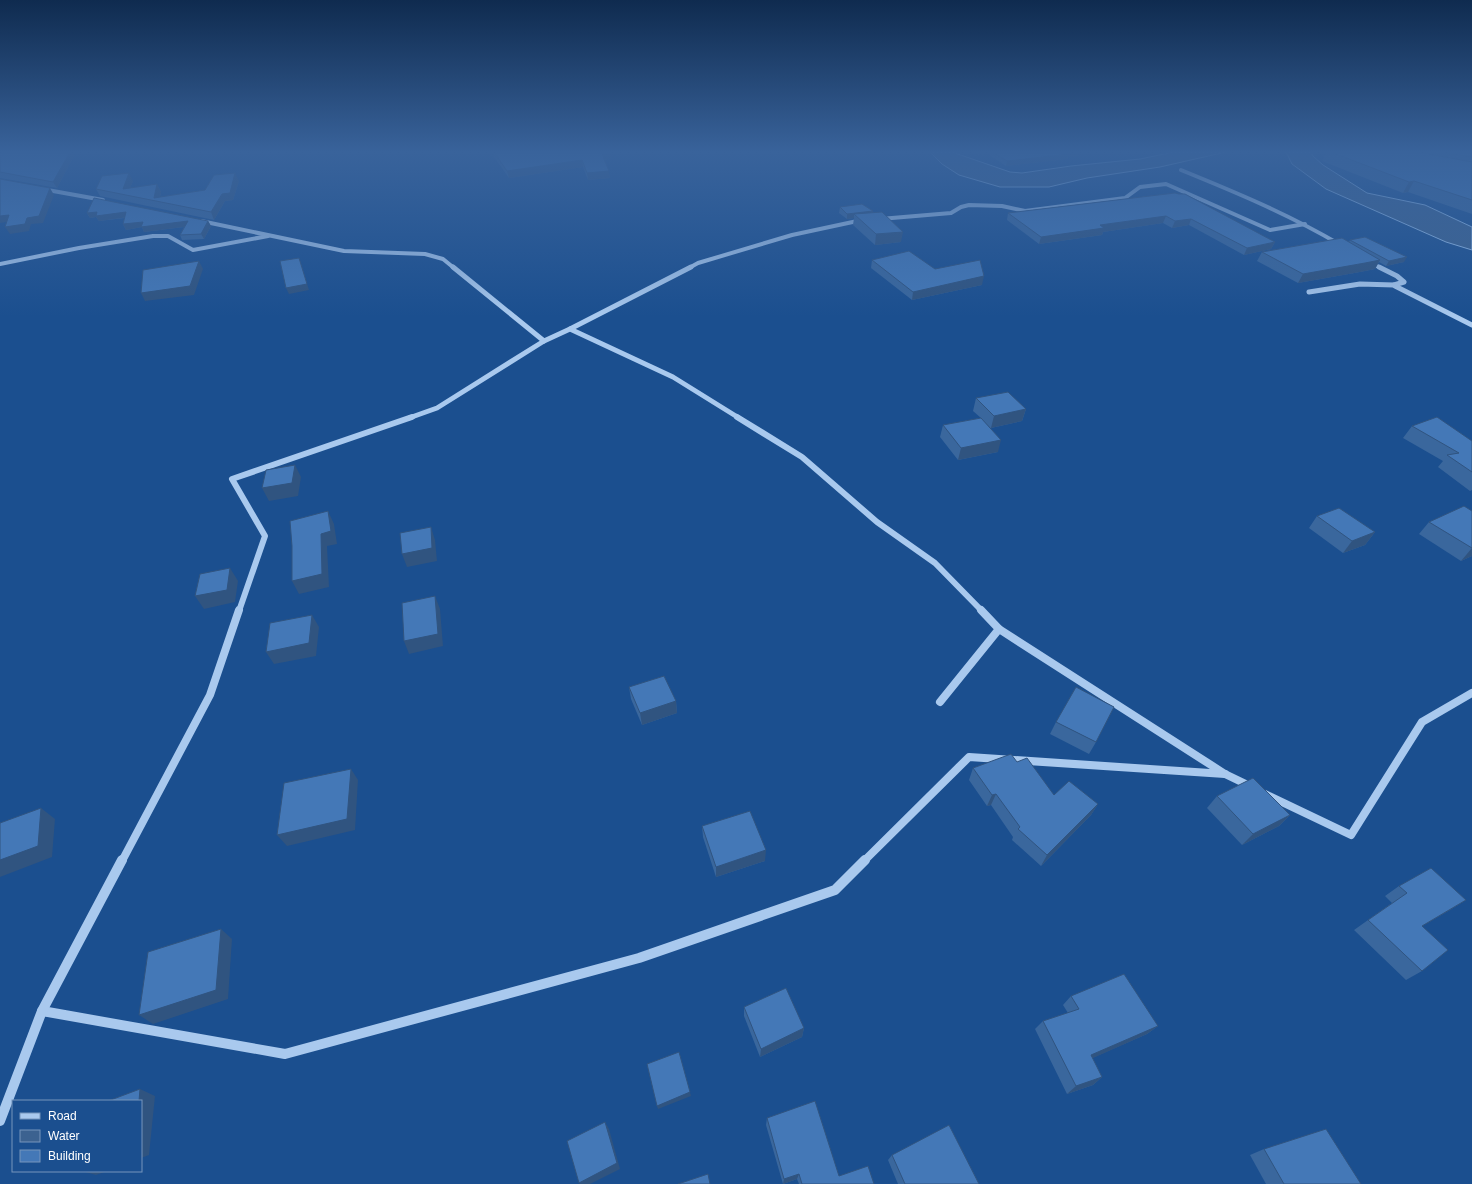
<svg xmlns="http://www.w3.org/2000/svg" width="1472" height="1184" font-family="Arial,sans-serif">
  <rect width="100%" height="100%" fill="#1b4f8f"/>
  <g fill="#3c6290" stroke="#9cc4f0">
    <path d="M 930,152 L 952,152 L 1010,172 L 1022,173 L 1071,166 L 1140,159 L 1174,152 L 1226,152 L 1160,167 L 1087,178 L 1049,187 L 1000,187 L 959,175 L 942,164 Z"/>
    <path d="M 1286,152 L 1311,152 L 1313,156 L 1323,165 L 1367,193 L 1425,205 L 1472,227 L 1472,250 L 1446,242 L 1326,189 L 1292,164 Z"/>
  </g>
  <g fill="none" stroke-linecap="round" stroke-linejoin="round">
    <g stroke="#a9c9ee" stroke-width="4">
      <path d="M 1181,170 C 1235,192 1288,214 1339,244"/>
      <path d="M 42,189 L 103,200"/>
      <path d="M 880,219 L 951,213 L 961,207 L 969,205 L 1002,206 L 1025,211 L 1125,198 L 1140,187 L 1166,184 L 1270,230 L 1305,224"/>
      <path d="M 201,221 L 344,251 L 425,254 L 443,259 L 454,268"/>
      <path d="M 1369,262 L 1381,268"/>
      <path d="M 0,264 L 79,248 L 153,236 L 168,236 L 193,250 L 268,236"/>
      <path d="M 689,268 L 698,263 L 792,235 L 862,220"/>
    </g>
    <g stroke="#a9c9ee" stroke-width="5">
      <path d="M 453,267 L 544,341"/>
      <path d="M 1379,267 L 1397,276 L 1404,282 L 1394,285 L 1395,286 L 1472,325"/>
      <path d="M 1309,292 L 1360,284 L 1394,285"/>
      <path d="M 570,329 L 691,267"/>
      <path d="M 409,418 L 437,408 L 544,341 L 570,329 L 673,377 L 739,418"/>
    </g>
    <g stroke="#a9c9ee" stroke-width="6">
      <path d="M 737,417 L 802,457 L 877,522 L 935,563 L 982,611"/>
      <path d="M 239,611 L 265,536 L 232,479 L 412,417"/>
    </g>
    <g stroke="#a9c9ee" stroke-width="8">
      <path d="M 999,629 L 1225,774 L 1252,787"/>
      <path d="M 940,702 L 999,629 L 981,610"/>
      <path d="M 1265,794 L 1351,835 L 1422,722 L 1472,693"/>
      <path d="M 122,861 L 210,695 L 239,610"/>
      <path d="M 864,861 L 969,757 L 1225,774"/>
    </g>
    <g stroke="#a9c9ee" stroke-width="10">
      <path d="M 42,1011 L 285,1054 L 639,958 L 835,890 L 865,860"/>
      <path d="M 0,1121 L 42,1011 L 122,860"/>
    </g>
  </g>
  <g fill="#3a679d">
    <path d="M 0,152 L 76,152 L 57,188 L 0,178 Z"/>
    <path d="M 493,152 L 609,152 L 611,159 L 605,160 L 610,178 L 588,180 L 583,167 L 509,178 L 494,157 Z"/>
    <path d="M 974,152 L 1080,152 L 1078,156 L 1068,157 L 1067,159 L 1006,166 L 988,154 L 979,155 Z"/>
    <path d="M 1326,152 L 1472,152 L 1472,214 L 1408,192 L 1403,193 L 1322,161 Z"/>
    <path d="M 133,181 L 130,188 L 157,184 L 161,192 L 160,197 L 205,190 L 239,181 L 233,200 L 225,201 L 214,220 L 100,196 L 96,189 Z"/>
    <path d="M 1175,193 L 1275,242 L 1271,249 L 1244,255 L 1189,225 L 1172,228 L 1163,223 L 1103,232 L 1102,235 L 1039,244 L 1007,220 L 1008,213 Z"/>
    <path d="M 840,207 L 873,211 L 873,213 L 901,242 L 875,245 L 853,225 L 854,218 L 847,219 L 839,213 Z"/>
    <path d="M 87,213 L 208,221 L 211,226 L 204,239 L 182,240 L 180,235 L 184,227 L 144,232 L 142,227 L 126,230 L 123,224 L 125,218 L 99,221 L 96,217 L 90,218 Z"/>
    <path d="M 1350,240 L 1404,262 L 1386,266 L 1379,262 L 1375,269 L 1360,272 L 1298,283 L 1257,261 L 1262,252 L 1349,242 Z"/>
    <path d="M 872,260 L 935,269 L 982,285 L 912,300 L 871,268 Z"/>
    <path d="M 976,398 L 1026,409 L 1022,421 L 991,428 L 998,452 L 958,460 L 940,437 L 943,425 L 981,418 L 973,411 Z"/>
    <path d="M 1412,426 L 1472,441 L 1472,490 L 1470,491 L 1438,467 L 1443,461 L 1403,438 Z"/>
    <path d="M 1472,511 L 1472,556 L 1461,561 L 1419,534 L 1429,522 Z"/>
    <path d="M 1317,516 L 1375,532 L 1365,545 L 1343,553 L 1309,528 Z"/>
    <path d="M 629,687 L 676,701 L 677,713 L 642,725 L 631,699 Z"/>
    <path d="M 1056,722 L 1096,742 L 1089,754 L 1050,734 Z"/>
    <path d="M 1017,762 L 1054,795 L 1098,804 L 1091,815 L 1041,866 L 1012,840 L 1013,837 L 991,805 L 987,806 L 969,780 L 973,768 Z"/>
    <path d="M 1217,796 L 1290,815 L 1279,826 L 1242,845 L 1207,808 Z"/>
    <path d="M 702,826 L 765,861 L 716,877 L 703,837 Z"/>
    <path d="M 1399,886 L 1466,900 L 1450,910 L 1422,926 L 1422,971 L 1406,980 L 1354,930 L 1392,903 L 1385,896 Z"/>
    <path d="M 1071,996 L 1158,1026 L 1147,1034 L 1092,1058 L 1102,1077 L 1093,1085 L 1067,1094 L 1035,1029 L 1043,1021 L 1068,1013 L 1063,1005 Z"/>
    <path d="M 744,1007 L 804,1028 L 802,1037 L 760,1057 L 744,1016 Z"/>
    <path d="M 767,1118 L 839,1176 L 874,1184 L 799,1184 L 797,1179 L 783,1184 L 766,1125 Z"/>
    <path d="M 1264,1149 L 1361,1184 L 1266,1184 L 1250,1155 Z"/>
    <path d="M 892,1155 L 979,1184 L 898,1184 L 888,1160 Z"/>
  </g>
  <g fill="#305480">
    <path d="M 70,152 L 76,152 L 57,188 L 53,182 Z"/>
    <path d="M 980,152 L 989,152 L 988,154 L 979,155 Z"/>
    <path d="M 1080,152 L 1078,156 L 1068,157 L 1067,159 L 1006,166 L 1007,161 L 1067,153 Z"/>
    <path d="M 610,153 L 611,159 L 602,160 L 602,154 Z"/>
    <path d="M 582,160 L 583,167 L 509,178 L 507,171 Z"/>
    <path d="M 609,171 L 610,178 L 588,180 L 587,173 Z"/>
    <path d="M 129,173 L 133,181 L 127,195 L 123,189 Z"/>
    <path d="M 235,173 L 239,181 L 233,200 L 225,201 L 214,220 L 211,212 L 222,194 Z"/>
    <path d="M 1414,181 L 1408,192 L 1403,193 L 1409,182 Z"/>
    <path d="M 157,184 L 161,192 L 159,202 L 154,198 Z"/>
    <path d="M 50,188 L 54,195 L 43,223 L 31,224 L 29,231 L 10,234 L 5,227 L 27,218 Z"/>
    <path d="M 873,211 L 872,216 L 854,214 L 854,218 L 847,219 L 847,214 Z"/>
    <path d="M 97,212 L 126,212 L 129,217 L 99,221 L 96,217 L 90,218 L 87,213 Z"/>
    <path d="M 9,215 L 13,221 L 0,223 L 0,216 Z"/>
    <path d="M 1166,216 L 1163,223 L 1103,232 L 1102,235 L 1039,244 L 1041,237 L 1100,225 Z"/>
    <path d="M 1191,219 L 1189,225 L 1172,228 L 1175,221 Z"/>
    <path d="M 188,221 L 191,226 L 144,232 L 142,227 L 126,230 L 123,224 L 143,222 Z"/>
    <path d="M 208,221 L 211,226 L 204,239 L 201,234 Z"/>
    <path d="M 903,232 L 901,242 L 875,245 L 876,234 Z"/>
    <path d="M 1275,242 L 1271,249 L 1244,255 L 1247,248 Z"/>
    <path d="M 1407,257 L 1404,262 L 1386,266 L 1389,261 Z"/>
    <path d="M 299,258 L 309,290 L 289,294 L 286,288 Z"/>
    <path d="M 1380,260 L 1375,269 L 1360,272 L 1298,283 L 1303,274 Z"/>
    <path d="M 199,261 L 203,269 L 194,295 L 145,301 L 141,293 Z"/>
    <path d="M 984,276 L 982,285 L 912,300 L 913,292 Z"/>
    <path d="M 1026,409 L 1022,421 L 991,428 L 994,416 Z"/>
    <path d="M 1001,440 L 998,452 L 958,460 L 961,448 Z"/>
    <path d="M 295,465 L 301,477 L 298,496 L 269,501 L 262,488 Z"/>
    <path d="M 328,511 L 334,524 L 337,544 L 327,546 L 329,587 L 299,594 L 292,581 L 321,534 Z"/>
    <path d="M 431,527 L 435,540 L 437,561 L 407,567 L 402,554 Z"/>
    <path d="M 1375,532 L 1365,545 L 1343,553 L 1352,541 Z"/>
    <path d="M 1472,548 L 1472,556 L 1461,561 Z"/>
    <path d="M 230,568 L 238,581 L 235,602 L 204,609 L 195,596 Z"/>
    <path d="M 435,596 L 440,609 L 443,646 L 409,654 L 404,641 Z"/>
    <path d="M 312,615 L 319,627 L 316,656 L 274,664 L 266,652 Z"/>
    <path d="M 676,701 L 677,713 L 642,725 L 640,713 Z"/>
    <path d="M 351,769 L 358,780 L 355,830 L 287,846 L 277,835 Z"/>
    <path d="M 996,794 L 991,805 L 987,806 L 992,795 Z"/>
    <path d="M 1098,804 L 1091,815 L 1041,866 L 1047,855 Z"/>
    <path d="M 41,808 L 55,819 L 52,857 L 0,877 L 0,860 Z"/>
    <path d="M 1290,815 L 1279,826 L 1242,845 L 1253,834 Z"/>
    <path d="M 766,850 L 765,861 L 716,877 L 716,867 Z"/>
    <path d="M 1466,900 L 1450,910 L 1406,936 L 1422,926 Z"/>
    <path d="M 221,929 L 232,939 L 228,999 L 153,1024 L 139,1015 Z"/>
    <path d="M 1158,1026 L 1147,1034 L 1082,1063 L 1091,1055 Z"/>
    <path d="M 804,1028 L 802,1037 L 760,1057 L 761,1049 Z"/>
    <path d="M 1102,1077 L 1093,1085 L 1067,1094 L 1076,1086 Z"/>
    <path d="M 140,1089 L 155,1096 L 149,1155 L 141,1158 L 141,1101 L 139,1101 Z"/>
    <path d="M 690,1092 L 691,1096 L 658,1109 L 657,1106 Z"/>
    <path d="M 605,1122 L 609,1129 L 620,1169 L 590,1184 L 580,1184 L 579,1183 Z"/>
    <path d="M 82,1171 L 107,1171 L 96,1175 Z"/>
    <path d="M 799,1174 L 797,1179 L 783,1184 L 784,1179 Z"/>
  </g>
  <g fill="#4478b7" stroke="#305480">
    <path d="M 0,152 L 70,152 L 53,182 L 0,172 Z"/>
    <path d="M 494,152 L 609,152 L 610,153 L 602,154 L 609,171 L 587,173 L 582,160 L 507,171 Z"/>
    <path d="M 992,152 L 1077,152 L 1067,153 L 1069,154 L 1007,161 Z"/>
    <path d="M 1331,152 L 1418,152 L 1472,162 L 1472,200 L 1414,181 L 1409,182 Z"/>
    <path d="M 1441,152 L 1472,152 L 1472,157 Z"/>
    <path d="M 129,173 L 123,189 L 157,184 L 154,198 L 205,190 L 214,175 L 235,173 L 230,193 L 222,194 L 211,212 L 96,189 L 102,176 Z"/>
    <path d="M 0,179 L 50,188 L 39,216 L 27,218 L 25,224 L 5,227 L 9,215 L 0,216 Z"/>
    <path d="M 1175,193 L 1179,194 L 1185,194 L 1275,242 L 1247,248 L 1191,219 L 1175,221 L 1166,216 L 1100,225 L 1104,228 L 1041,237 L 1008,213 Z"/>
    <path d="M 94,198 L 208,221 L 201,234 L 180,235 L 188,221 L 141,227 L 143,222 L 123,224 L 126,212 L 96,216 L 97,212 L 87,213 Z"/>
    <path d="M 862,204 L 873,211 L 847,214 L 840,207 Z"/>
    <path d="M 882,212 L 903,232 L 876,234 L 854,214 Z"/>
    <path d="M 1365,237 L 1407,257 L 1389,261 L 1350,240 Z"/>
    <path d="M 1342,238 L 1380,260 L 1365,263 L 1303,274 L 1262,252 Z"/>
    <path d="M 909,251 L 935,269 L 980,260 L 984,276 L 913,292 L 872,260 Z"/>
    <path d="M 299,258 L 307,284 L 286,288 L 280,261 Z"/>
    <path d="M 199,261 L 190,286 L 141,293 L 143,270 Z"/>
    <path d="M 1008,392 L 1026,409 L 994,416 L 976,398 Z"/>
    <path d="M 1437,417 L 1472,441 L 1472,472 L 1447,455 L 1459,453 L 1412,426 Z"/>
    <path d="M 981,418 L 1001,440 L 961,448 L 943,425 Z"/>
    <path d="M 295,465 L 292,483 L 262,488 L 266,470 Z"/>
    <path d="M 1464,506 L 1472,511 L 1472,548 L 1429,522 Z"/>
    <path d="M 1339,508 L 1375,532 L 1352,541 L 1317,516 Z"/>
    <path d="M 328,511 L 331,531 L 321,534 L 322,574 L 292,581 L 292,546 L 290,521 Z"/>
    <path d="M 431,527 L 432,548 L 402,554 L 400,533 Z"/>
    <path d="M 230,568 L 227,590 L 195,596 L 200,574 Z"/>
    <path d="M 435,596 L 438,634 L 404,641 L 402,603 Z"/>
    <path d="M 312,615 L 309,643 L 266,652 L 270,623 Z"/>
    <path d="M 664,676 L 676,701 L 640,713 L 629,687 Z"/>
    <path d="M 1076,687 L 1114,707 L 1096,742 L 1056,722 Z"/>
    <path d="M 1011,754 L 1017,762 L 1027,758 L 1054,795 L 1069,781 L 1098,804 L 1047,855 L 1018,829 L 1020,827 L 996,794 L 992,795 L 973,768 Z"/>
    <path d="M 351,769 L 347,819 L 277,835 L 284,783 Z"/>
    <path d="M 1253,778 L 1290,815 L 1253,834 L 1217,796 Z"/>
    <path d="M 41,808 L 38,846 L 0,860 L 0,823 Z"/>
    <path d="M 750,811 L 766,850 L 716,867 L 702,826 Z"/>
    <path d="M 1431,868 L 1466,900 L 1422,926 L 1448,950 L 1422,971 L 1368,920 L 1407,893 L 1399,886 Z"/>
    <path d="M 221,929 L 216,990 L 139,1015 L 148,952 Z"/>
    <path d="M 1124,974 L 1158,1026 L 1091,1055 L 1102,1077 L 1076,1086 L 1043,1021 L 1079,1009 L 1071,996 Z"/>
    <path d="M 786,988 L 804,1028 L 761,1049 L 744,1007 Z"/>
    <path d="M 679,1052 L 690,1092 L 657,1106 L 647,1064 Z"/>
    <path d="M 140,1089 L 139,1101 L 108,1101 Z"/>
    <path d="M 815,1101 L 839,1176 L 868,1166 L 874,1184 L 802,1184 L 799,1174 L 784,1179 L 767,1118 Z"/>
    <path d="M 605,1122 L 617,1163 L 579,1183 L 567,1141 Z"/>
    <path d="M 949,1125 L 979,1184 L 905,1184 L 892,1155 Z"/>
    <path d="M 1326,1129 L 1361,1184 L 1284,1184 L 1264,1149 Z"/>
    <path d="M 708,1174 L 710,1184 L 678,1184 Z"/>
  </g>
  <linearGradient id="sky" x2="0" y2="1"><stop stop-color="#0f2b4f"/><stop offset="0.48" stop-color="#39639b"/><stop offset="1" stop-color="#39639b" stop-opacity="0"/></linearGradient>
  <rect width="1472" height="317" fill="url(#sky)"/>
  <rect x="12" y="1100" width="130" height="72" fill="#1b4f8f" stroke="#7695bc"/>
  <rect x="20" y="1113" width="20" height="6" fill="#a9c9ee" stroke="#7695bc"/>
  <text x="48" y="1120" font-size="12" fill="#ffffff">Road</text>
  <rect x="20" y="1130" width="20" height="12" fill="#3c6290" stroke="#7695bc"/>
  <text x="48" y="1140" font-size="12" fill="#ffffff">Water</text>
  <rect x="20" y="1150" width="20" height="12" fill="#4478b7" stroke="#7695bc"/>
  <text x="48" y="1160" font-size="12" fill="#ffffff">Building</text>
</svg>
